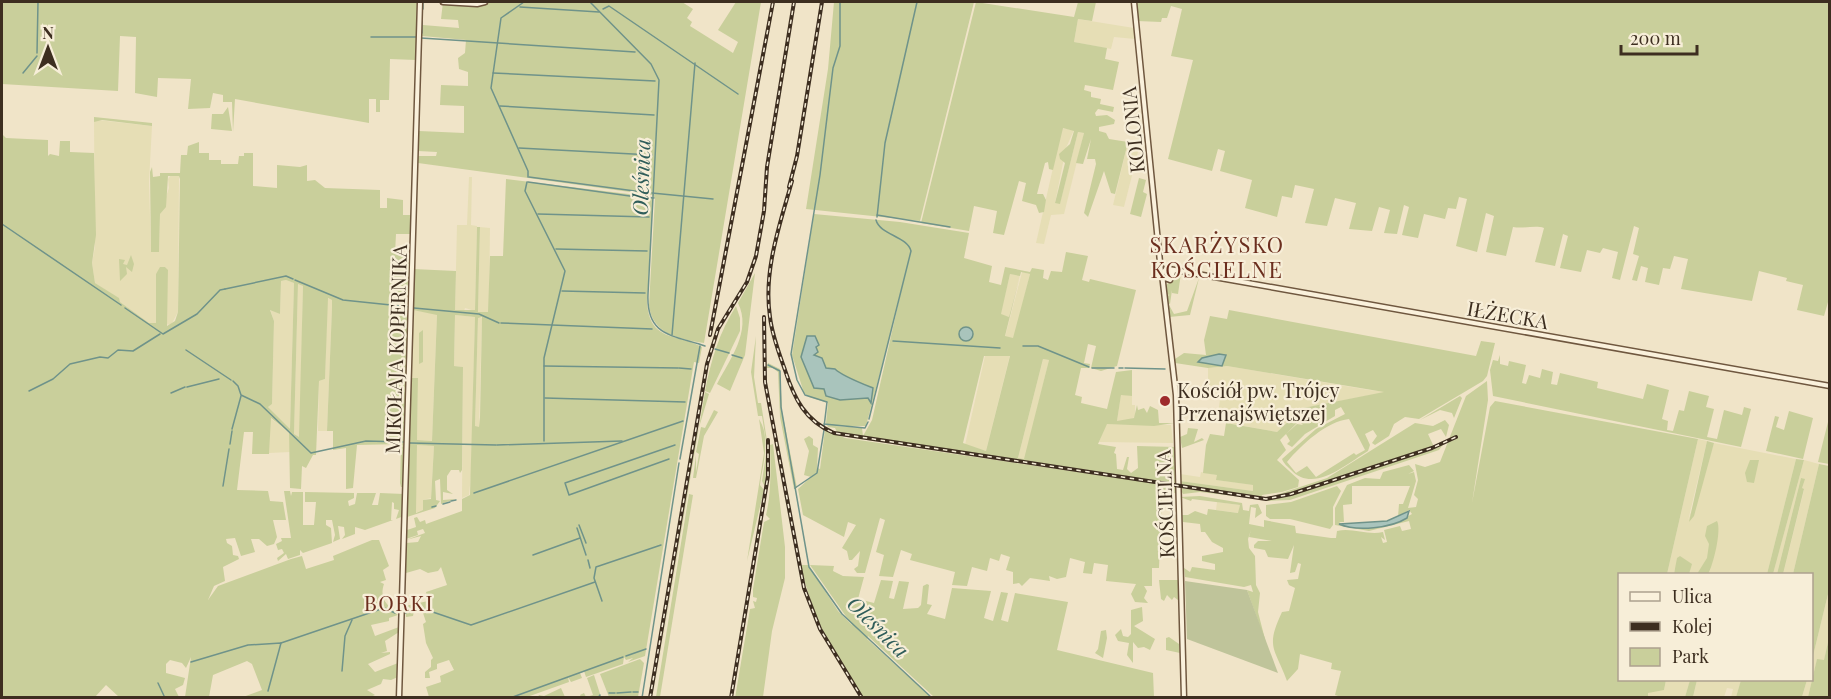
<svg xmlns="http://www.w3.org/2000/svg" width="1831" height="699" font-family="'Playfair Display',serif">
  <rect width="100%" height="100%" fill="#f0e4c8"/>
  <g fill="#e6deb5">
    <path d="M 1078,19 L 1134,28 L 1135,39 L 1114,37 L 1111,49 L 1074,42 Z"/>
    <path d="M 97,120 L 152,126 L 149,182 L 151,252 L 159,251 L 160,214 L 169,188 L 168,179 L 171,175 L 179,176 L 178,312 L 171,325 L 165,324 L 168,271 L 165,267 L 156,274 L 156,323 L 149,323 L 120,302 L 118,298 L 95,283 L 92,263 L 95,247 L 94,122 Z"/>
    <path d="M 1062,128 L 1074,130 L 1066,148 L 1055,203 L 1060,203 L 1078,132 L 1084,133 L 1064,214 L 1051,215 L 1044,244 L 1036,243 Z"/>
    <path d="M 1128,142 L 1140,144 L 1124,207 L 1113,205 Z"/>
    <path d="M 469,177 L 472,177 L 471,225 L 477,226 L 475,311 L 465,308 L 464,311 L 455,310 L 457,225 L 467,225 Z"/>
    <path d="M 480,227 L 490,228 L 489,312 L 478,312 Z"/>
    <path d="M 1022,272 L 1030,274 L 1014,339 L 1005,337 Z"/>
    <path d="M 1010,274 L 1020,275 L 1009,317 L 1000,315 Z"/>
    <path d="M 286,280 L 294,283 L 290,430 L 268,407 L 272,404 L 274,321 L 270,309 L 280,314 L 281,281 Z"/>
    <path d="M 298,284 L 303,286 L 300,438 L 294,434 Z"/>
    <path d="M 327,298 L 332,300 L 332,308 L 327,431 L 318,431 L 319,381 L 325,379 Z"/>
    <path d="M 413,310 L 437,314 L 432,441 L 417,440 L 418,379 L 411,378 Z"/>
    <path d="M 455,315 L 475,317 L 471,475 L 469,495 L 462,498 L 463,367 L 454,366 Z"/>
    <path d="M 478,317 L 482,318 L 479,427 L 475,427 Z"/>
    <path d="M 1010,355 L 986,451 L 965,445 L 985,356 Z"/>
    <path d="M 1043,359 L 1049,360 L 1025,459 L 1018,458 Z"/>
    <path d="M 1227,366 L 1369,390 L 1387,392 L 1303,408 L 1277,432 L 1217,421 L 1221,392 L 1208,390 L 1208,368 Z"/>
    <path d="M 1121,394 L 1132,396 L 1132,405 L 1135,405 L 1135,417 L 1128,421 L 1117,421 Z"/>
    <path d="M 270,418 L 289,432 L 290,452 L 269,453 Z"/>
    <path d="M 1106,424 L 1171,425 L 1173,443 L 1099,442 Z"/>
    <path d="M 1698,439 L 1707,441 L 1688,521 L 1714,443 L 1796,459 L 1767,574 L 1689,574 L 1691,564 L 1675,569 L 1674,574 L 1667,574 Z"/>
    <path d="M 417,445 L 434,446 L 431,498 L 423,500 L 423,510 L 415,513 Z"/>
    <path d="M 1804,460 L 1819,464 L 1793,574 L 1783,574 L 1804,490 L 1802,489 L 1801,478 L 1777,574 L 1773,574 Z"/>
    <path d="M 1201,472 L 1217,475 L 1217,480 L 1254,485 L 1253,491 L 1180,481 L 1180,474 L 1200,477 Z"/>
    <path d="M 1217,502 L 1240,505 L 1239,513 L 1216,510 Z"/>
    <path d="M 1829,590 L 1829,638 L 1824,661 L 1817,660 L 1808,697 L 1802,698 L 1807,680 L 1812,680 L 1812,660 Z"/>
    <path d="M 1666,680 L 1690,680 L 1685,697 L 1648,698 L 1648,693 L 1654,690 L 1664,690 Z"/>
    <path d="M 1697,680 L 1741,680 L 1736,697 L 1731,697 L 1733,689 L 1727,688 L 1724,697 L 1693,698 Z"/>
  </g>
  <g fill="#c9cf9b" fill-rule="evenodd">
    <path d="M 2,2 L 417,2 L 416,60 L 390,59 L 389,100 L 380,100 L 380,112 L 376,112 L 376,99 L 369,99 L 369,123 L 235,99 L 233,132 L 232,102 L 223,102 L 223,95 L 213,93 L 210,108 L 188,109 L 191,79 L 158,78 L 157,97 L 135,93 L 136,37 L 120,36 L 118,91 L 2,84 Z"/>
    <path d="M 443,2 L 682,2 L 693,9 L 687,18 L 692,22 L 690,26 L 733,53 L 738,42 L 718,30 L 736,2 L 761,2 L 704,343 C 679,339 652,334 649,305 L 655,198 L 652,195 L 418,163 L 418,156 L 436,156 L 437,152 L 418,151 L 419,131 L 464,133 L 464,106 L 440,105 L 441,85 L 468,86 L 468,72 L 459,69 L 458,58 L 465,53 L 466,40 L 422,36 L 423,25 L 459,28 L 458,20 L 441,19 Z"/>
    <path d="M 834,2 L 974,2 L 920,221 L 806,209 L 828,69 Z"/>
    <path d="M 976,2 L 1074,17 L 1078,2 L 1096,2 L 1092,21 L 1078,19 L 1074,42 L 1107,48 L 1105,59 L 1119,62 L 1113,90 L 1085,85 L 1084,90 L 1091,92 L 1091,97 L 1101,99 L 1100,104 L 1114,107 L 1113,112 L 1098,109 L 1095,113 L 1096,116 L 1107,115 L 1115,120 L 1114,124 L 1099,127 L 1099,131 L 1106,133 L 1109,139 L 1128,142 L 1115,194 L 1111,193 L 1104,171 L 1088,217 L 1084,213 L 1096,164 L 1095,159 L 1087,159 L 1091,139 L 1083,164 L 1076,163 L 1084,133 L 1078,132 L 1060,204 L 1055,203 L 1065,163 L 1060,159 L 1059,154 L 1070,144 L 1074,131 L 1063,128 L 1053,170 L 1049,169 L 1048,162 L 1045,163 L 1037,194 L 1043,194 L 1046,200 L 1044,212 L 1039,213 L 1036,205 L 1022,201 L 1026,183 L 1019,181 L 1004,235 L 993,233 L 997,211 L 974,206 L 969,231 L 921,223 Z"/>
    <path d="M 1135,2 L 1829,2 L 1830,295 L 1824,316 L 1797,310 L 1803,285 L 1786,281 L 1787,278 L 1759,271 L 1752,301 L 1681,289 L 1688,259 L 1674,256 L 1670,269 L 1663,268 L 1659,285 L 1645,282 L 1648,268 L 1641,266 L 1637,281 L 1632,280 L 1639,256 L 1633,254 L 1639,228 L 1634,226 L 1620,280 L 1612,278 L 1618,252 L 1603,248 L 1600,253 L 1587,250 L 1581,272 L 1560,268 L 1568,236 L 1563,234 L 1555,266 L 1535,262 L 1544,228 C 1535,225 1524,229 1513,227 L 1506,256 L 1486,252 L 1494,216 L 1486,213 L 1477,252 L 1456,246 L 1467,199 L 1459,197 L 1456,209 L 1448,208 L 1445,219 L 1424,214 L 1418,238 L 1402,235 L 1409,207 L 1404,205 L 1397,234 L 1384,233 L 1390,210 L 1379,207 L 1372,231 L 1349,229 L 1356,203 L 1335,198 L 1327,226 L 1305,223 L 1314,189 L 1295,185 L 1292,198 L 1282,196 L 1277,217 L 1245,208 L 1252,180 L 1220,171 L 1225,151 L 1218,149 L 1212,171 L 1168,159 L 1193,60 L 1171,56 L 1182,9 L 1171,6 L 1167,18 L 1162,18 L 1161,22 L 1137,21 Z"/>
    <path d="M 228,107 L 232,131 L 211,129 L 212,114 L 223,114 Z"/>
    <path d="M 94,117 L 152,123 L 152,126 L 102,120 L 94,122 Z"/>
    <path d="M 2,134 L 6,138 L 48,140 L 48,156 L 50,154 L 59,156 L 60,141 L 70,141 L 70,152 L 94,153 L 96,235 L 92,263 L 95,283 L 119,298 L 120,302 L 149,323 L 156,323 L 156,274 L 160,267 L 165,267 L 168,270 L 167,326 L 175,321 L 178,312 L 180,179 L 179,176 L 168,176 L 166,207 L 160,214 L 159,252 L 151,252 L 150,172 L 152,167 L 153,177 L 160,176 L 160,173 L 180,173 L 181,155 L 187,155 L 188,146 L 199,142 L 199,153 L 209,153 L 209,160 L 221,160 L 221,164 L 238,164 L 239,156 L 244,156 L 244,153 L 253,153 L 253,186 L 277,188 L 277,165 L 300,167 L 307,165 L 307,181 L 315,180 L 325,188 L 380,190 L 380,208 L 387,208 L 387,198 L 403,200 L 403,215 L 412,215 L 412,234 L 396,234 L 395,254 L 411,255 L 410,294 L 395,294 L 393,314 L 410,315 L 404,487 L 401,487 L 400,483 L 401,444 L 357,445 L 353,488 L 346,489 L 346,448 L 333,450 L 333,431 L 327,431 L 332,308 L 332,300 L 328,298 L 325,379 L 319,381 L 316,455 L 313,455 L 306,468 L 302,466 L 301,489 L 290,488 L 289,432 L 271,418 L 269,454 L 252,454 L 253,432 L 244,432 L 237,490 L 268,491 L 270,501 L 283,502 L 286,520 L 273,520 L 277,537 L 274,544 L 267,546 L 259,539 L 251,539 L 255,552 L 241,556 L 235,538 L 226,539 L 227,543 L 232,546 L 233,555 L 238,556 L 239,559 L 223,567 L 225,581 L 214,586 L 208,600 L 218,586 L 291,559 L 302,556 L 306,569 L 334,560 L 333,556 L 372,540 L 379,540 L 389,566 L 383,570 L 386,580 L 380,582 L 384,584 C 379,599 387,605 398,615 L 389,618 L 389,621 L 371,625 L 375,636 L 399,627 L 399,632 L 385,641 L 387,651 L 381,653 L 390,652 L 390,654 L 368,664 L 375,672 L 398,663 L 398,677 L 391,680 L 383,679 L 381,684 L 367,690 L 375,695 L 368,698 L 243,697 L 262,690 L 252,664 L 247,661 L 213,675 L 209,697 L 185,697 L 191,657 L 186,668 L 182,663 L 170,660 L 166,664 L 166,673 L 185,678 L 183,685 L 175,689 L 179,697 L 119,697 L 106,685 L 95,697 L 2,697 ZM 286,280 L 294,283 L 290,429 L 268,407 L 272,404 L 274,321 L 270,310 L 280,314 L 281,281 ZM 298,284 L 303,286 L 299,437 L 294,434 Z"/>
    <path d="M 1139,178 L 1146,180 L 1143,192 L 1147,194 L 1141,217 L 1130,214 Z"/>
    <path d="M 506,179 L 653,197 L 647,303 C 650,342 676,333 702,347 L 699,363 L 694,362 L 645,656 L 628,662 L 633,658 L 626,660 L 624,657 L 623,664 L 586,677 L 584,671 L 580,673 L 582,678 L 571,682 L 568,677 L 569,682 L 527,697 L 429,697 L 426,687 L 441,682 L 440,676 L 454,670 L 449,660 L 437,664 L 437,669 L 429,672 L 430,678 L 425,678 L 425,672 L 431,667 L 431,660 L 433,658 L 426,643 L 423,624 L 426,622 L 423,613 L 414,611 L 413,616 L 406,617 L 405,606 L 428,601 L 426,592 L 447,585 L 441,567 L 438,571 L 428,573 L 420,569 L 406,573 L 406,543 L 418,542 L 421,536 L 406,540 L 425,533 L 423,529 L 417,531 L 418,535 L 406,539 L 407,530 L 416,527 L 414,518 L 417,517 L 420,522 L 425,520 L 426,524 L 462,511 L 462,499 L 470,495 L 475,317 L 455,315 L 454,366 L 463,367 L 462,470 L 460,473 L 459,470 L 451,470 L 447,476 L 447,490 L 453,494 L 443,492 L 443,500 L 455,499 L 441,504 L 440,479 L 435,481 L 436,500 L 440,501 L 435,508 L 407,517 L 411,378 L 418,378 L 417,440 L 432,441 L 437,315 L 413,310 L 413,269 L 456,271 L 455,310 L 475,310 L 477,227 L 480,227 L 478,312 L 488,312 L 490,256 L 503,256 ZM 482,317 L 480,417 L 479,427 L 475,426 L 478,318 ZM 417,445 L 434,446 L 431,499 L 423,500 L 423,510 L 416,513 Z"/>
    <path d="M 814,214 L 900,222 L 969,233 L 964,258 L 992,266 L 989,282 L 1001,285 L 1005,267 L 1030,272 L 1032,268 L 1044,270 L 1043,278 L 1048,280 L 1051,271 L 1062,272 L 1066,252 L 1088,256 L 1082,280 L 1089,282 L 1090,279 L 1136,290 L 1117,366 L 1101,371 L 1091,368 L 1096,346 L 1088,344 L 1084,363 L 1090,364 L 1089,368 L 1081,368 L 1075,395 L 1082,397 L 1081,403 L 1107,409 L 1116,372 L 1132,370 L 1132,396 L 1121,395 L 1117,421 L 1134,418 L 1137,405 L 1138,410 L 1144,408 L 1147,413 L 1150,406 L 1158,410 L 1159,423 L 1174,423 L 1154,426 L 1107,424 L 1098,444 L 1116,447 L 1114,453 L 1116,454 L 1117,469 L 1123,470 L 1127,457 L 1129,457 L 1127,469 L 1131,473 L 1138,468 L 1137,446 L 1176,447 L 1177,484 L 1174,486 L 1177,487 L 1177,493 L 1162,493 L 1159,568 L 1152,568 L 1152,586 L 1144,586 L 1147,591 L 1144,598 L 1148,603 L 1135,602 L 1131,594 L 1136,584 L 1106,581 L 1108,565 L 1094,563 L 1092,574 L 1083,573 L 1085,562 L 1070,558 L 1066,577 L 1057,579 L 1049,576 L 1050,581 L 1030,578 L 1022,586 L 1019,583 L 1013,584 L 1013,572 L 1006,570 L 1010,557 L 1001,554 L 999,561 L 990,558 L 987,571 L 972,567 L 967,586 L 952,585 L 955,572 L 910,560 L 912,554 L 901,550 L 893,577 L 879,576 L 884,555 L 876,552 L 885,520 L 880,518 L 865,573 L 857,573 L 854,569 L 858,566 L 860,551 L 852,560 L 849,560 L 847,551 L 842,548 L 856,525 L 848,522 L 844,537 L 803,515 L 798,489 L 811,477 L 804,475 L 809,451 L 804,439 L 809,436 L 813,439 L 813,445 L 818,448 L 817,468 L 820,469 L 825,430 L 845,438 L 1173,486 L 1091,473 L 1091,471 L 1083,469 L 1083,471 L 860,438 L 862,436 L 837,432 L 835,428 L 828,427 L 826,423 L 828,403 L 809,397 L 804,393 L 792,355 ZM 1021,272 L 1030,274 L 1013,338 L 1005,336 ZM 1010,274 L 1020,276 L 1009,317 L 1001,314 ZM 901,292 L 872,420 L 863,436 L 862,428 L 835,426 L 866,426 ZM 984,356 L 1010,356 L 986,451 L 963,443 ZM 1043,359 L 1049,360 L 1024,459 L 1018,458 Z"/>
    <path d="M 131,255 L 134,264 L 132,272 L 126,267 L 127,274 L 120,281 L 119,259 L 125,260 L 123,264 L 127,265 Z"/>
    <path d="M 755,273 L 745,355 L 730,391 L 717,384 C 730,359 752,331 738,303 Z"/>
    <path d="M 1181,273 L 1178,294 L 1172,293 L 1172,290 L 1170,304 L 1166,302 L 1166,296 L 1170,295 L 1165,294 L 1166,285 Z"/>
    <path d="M 1199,278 L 1190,315 L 1169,317 L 1169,305 L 1174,314 L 1187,311 Z"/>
    <path d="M 736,306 L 740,318 L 740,331 L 710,393 L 705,391 C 711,360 719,333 736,306 Z"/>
    <path d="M 1229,310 L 1476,356 L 1481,341 L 1495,343 L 1487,376 L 1483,381 L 1419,419 L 1405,417 L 1394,424 L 1389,436 L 1375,445 L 1372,443 L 1377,436 L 1373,430 L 1365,434 L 1370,445 L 1368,451 C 1346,464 1314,494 1291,470 C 1287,466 1284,464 1282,459 L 1316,429 L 1345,414 L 1341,407 L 1335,410 L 1335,416 L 1305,434 L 1292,447 L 1287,444 L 1290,441 L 1286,434 L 1297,424 L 1303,425 L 1299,421 L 1280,440 L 1286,450 L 1277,460 L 1299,480 L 1298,487 L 1282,492 L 1262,495 L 1261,498 L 1180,486 L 1180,481 L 1253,491 L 1253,485 L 1216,480 L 1217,475 L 1203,473 L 1206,445 L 1210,434 L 1224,436 L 1226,423 L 1277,432 L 1303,408 L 1384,392 L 1227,366 L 1208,368 L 1175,363 L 1175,359 L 1184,353 L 1206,355 L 1204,340 L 1210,316 L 1227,319 ZM 1349,419 L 1365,450 L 1356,455 L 1354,453 L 1316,477 L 1307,466 L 1296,473 L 1287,462 C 1301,445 1327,421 1349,419 Z"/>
    <path d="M 423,330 L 423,362 L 419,364 L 419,333 Z"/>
    <path d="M 756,336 L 754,377 L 758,403 L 761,403 L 768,447 L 765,487 L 762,481 L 767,448 L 762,416 L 758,416 L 751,372 Z"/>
    <path d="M 1500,355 L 1500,364 L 1508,366 L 1509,361 L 1526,365 L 1522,383 L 1526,384 L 1529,375 L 1540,378 L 1542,369 L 1553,372 L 1551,384 L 1557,385 L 1560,373 L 1598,382 L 1597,388 L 1643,399 L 1647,384 L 1669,390 L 1662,419 L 1668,421 L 1667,430 L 1673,431 L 1679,410 L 1684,411 L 1689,391 L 1709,396 L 1706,407 L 1714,409 L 1707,437 L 1717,439 L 1724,410 L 1742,415 L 1744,407 L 1751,409 L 1741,447 L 1493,396 L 1490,370 L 1493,360 L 1498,361 Z"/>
    <path d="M 768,363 L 780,369 L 782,411 L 797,488 L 794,489 L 780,417 L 778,372 L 773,368 L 766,368 Z"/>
    <path d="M 1487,381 L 1488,400 L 1472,503 L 1490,407 L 1495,401 L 1698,439 L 1667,574 L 1620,574 L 1620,680 L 1666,680 L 1664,690 L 1648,693 L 1648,698 L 1341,697 L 1335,695 L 1341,671 L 1331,669 L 1332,663 L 1300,654 L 1298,669 L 1287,681 C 1275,648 1265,648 1282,612 L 1289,611 L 1295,588 L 1289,585 L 1287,580 L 1298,579 L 1301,564 L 1298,563 L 1295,572 L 1290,573 L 1294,545 L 1288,559 L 1268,557 L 1265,550 L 1254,548 L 1254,545 L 1258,541 L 1272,541 L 1249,537 L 1251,530 L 1248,539 L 1249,548 L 1255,556 L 1256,585 L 1260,593 L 1258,612 L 1266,643 L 1247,590 L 1253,592 L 1251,585 L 1244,587 L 1185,577 L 1184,568 L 1190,572 L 1192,567 L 1215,570 L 1215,564 L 1202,561 L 1202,556 L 1223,552 L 1223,548 L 1212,542 L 1205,532 L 1201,532 L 1200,524 L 1183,522 L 1182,515 L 1188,515 L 1195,511 L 1207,515 L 1208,509 L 1238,513 L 1240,505 L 1192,499 L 1191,501 L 1180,497 L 1200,496 L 1242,503 L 1243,510 L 1249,511 L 1250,505 L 1258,504 L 1262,513 L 1255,518 L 1256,508 L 1251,507 L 1249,524 L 1264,527 L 1264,520 L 1295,526 L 1296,533 L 1331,538 L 1336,538 L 1337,531 C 1352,527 1368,536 1383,532 L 1385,540 L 1381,537 L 1383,543 L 1387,542 L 1384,530 L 1400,526 L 1402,531 L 1411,529 L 1409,521 L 1369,531 L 1335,525 L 1335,508 L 1347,485 L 1365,478 L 1380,479 L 1383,472 L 1409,465 L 1414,471 L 1408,474 L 1414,472 L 1416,481 L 1408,508 L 1416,507 L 1418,499 L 1414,495 L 1418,480 L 1415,464 L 1425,467 L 1440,462 L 1466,396 ZM 1352,486 L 1410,486 L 1403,504 L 1399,504 L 1398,517 L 1409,510 L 1412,514 L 1392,525 L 1345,526 L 1339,522 L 1344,522 L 1343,505 L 1352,504 Z"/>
    <path d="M 705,392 L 709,394 L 697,434 L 653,697 Z"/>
    <path d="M 1460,396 L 1462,398 L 1454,418 L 1452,413 L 1440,410 L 1420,420 Z"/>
    <path d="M 714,410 L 718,412 L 704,436 L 696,478 L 693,478 L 696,455 L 696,472 L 699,454 L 696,452 L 701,427 L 705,428 Z"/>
    <path d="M 1789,411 L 1813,418 L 1803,459 L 1766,451 L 1775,416 L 1779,417 L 1776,427 L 1784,430 Z"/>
    <path d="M 759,419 C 771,438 763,463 760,485 L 764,490 L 747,561 L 764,453 Z"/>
    <path d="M 1445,420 L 1449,425 L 1446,437 L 1441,429 L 1428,434 L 1434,447 L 1444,443 L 1439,450 L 1290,500 L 1267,501 L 1267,498 L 1327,478 L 1415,423 L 1433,426 Z"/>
    <path d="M 1828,422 L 1830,422 L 1829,464 L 1818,462 Z"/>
    <path d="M 1188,428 L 1198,429 L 1194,442 L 1202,438 L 1204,440 L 1182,448 L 1180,437 L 1187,434 Z"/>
    <path d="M 1707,441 L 1714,443 L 1694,516 L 1689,522 Z"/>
    <path d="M 773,444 L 785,547 L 785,578 L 772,631 L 763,697 L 735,698 L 750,609 L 755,608 L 753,601 L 756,602 L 757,598 L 753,597 L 753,589 L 764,522 L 770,519 L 766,515 C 771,495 771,467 770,445 Z"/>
    <path d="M 1796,459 L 1804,460 L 1773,574 L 1767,574 Z"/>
    <path d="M 1750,460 L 1759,460 L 1754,483 L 1747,482 L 1745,473 Z"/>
    <path d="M 1819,464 L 1829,466 L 1829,590 L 1812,660 L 1812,574 L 1793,574 Z"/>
    <path d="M 1801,478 L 1805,479 L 1802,488 L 1804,489 L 1783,574 L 1777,574 Z"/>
    <path d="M 1337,486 L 1341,491 L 1333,507 L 1333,525 L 1330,529 L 1290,519 L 1270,519 L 1266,516 L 1266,505 L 1291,502 Z"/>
    <path d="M 1180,488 L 1260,499 L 1200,492 L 1183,494 Z"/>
    <path d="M 284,491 L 290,491 L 291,496 L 292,492 L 303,492 L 303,525 L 314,525 L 316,502 L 305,502 L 305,492 L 354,493 L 354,498 L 348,501 L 349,506 L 355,504 L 357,493 L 376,493 L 372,505 L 378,505 L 380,493 L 404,494 L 404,516 L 396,519 L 399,510 L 394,509 L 394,503 L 392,502 L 391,520 L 393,520 L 365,530 L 355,527 L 355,534 L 342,539 L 345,535 L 344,527 L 338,526 L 340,539 L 333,542 L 335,535 L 332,520 L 326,520 L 326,525 L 331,528 L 332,543 L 303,553 L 300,550 L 300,555 L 288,559 L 286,554 L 278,561 L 277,558 L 284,553 L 282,549 L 278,550 L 276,544 L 282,541 L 281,538 L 291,538 Z"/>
    <path d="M 689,494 L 693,495 L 660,697 L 656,697 Z"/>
    <path d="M 1717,521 C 1722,530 1713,566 1708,574 L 1697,574 L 1707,558 L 1709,544 L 1705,536 L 1707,526 Z"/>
    <path d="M 1680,556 L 1692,564 L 1689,574 L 1674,574 L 1677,558 Z"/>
    <path d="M 800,565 L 808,565 L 838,611 L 852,625 L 810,565 L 834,566 L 833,571 L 843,576 L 864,577 L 858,599 L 874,603 L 881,580 L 893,581 L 889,598 L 894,599 L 899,581 L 909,582 L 903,609 L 918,608 L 921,605 L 923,586 L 927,584 L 929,585 L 927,604 L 932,605 L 927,614 L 945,619 L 952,588 L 991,591 L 984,618 L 993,621 L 1001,592 L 1008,593 L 1001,620 L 1008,622 L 1015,593 L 1068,602 L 1057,650 L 1153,673 L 1154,697 L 934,697 L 868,636 L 867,639 L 931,697 L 863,697 L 816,620 Z"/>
    <path d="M 1159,580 L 1179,580 L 1178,600 L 1174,597 L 1172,600 L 1167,595 L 1164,601 L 1161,599 Z"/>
    <path d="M 1142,607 L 1143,621 L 1134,626 L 1155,639 L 1150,650 L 1144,647 L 1138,648 L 1133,642 L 1133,663 L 1127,655 L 1129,643 L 1118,641 L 1115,635 L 1121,629 L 1123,636 L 1128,637 L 1131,634 L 1131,610 Z"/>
    <path d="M 1106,630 L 1107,638 L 1103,658 L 1095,653 L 1098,649 L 1101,631 Z"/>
    <path d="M 1169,637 L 1179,644 L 1180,653 L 1166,650 L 1166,638 Z"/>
    <path d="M 1829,638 L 1829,697 L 1808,697 L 1817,659 L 1824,660 Z"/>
    <path d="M 640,659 L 644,663 L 638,697 L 609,697 L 600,674 Z"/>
    <path d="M 594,675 L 601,697 L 581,697 L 580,695 L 584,693 L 586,697 L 593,695 L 587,678 Z"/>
    <path d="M 1690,680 L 1697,680 L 1693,697 L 1685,697 Z"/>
    <path d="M 1741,680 L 1807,680 L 1802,697 L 1736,697 Z"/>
    <path d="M 561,688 L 565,697 L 538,697 L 539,695 L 544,696 Z"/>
  </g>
  <path fill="#bfc49a" d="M 1185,581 L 1247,590 L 1278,673 L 1187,639 Z"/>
  <g fill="#a9c4bc" stroke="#6f938a" stroke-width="1.5">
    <circle cx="966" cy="334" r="7"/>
    <path d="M 807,336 L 815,336 L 819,345 L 816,347 L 818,352 L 814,355 L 822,358 L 826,368 L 835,369 C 842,376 863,384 873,388 L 871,403 L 868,398 L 840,400 L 826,396 L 824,389 L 814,388 L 801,357 Z"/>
    <path d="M 1219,354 L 1226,355 L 1222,366 L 1198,362 L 1202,358 Z"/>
    <path d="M 1409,511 L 1407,518 C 1391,528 1357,532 1339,524 L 1387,521 Z"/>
  </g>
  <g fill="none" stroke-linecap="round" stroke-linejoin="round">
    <g stroke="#6f938a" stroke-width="1.5">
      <path d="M 409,2 L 418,2"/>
      <path d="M 524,2 L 501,18 L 491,88 L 528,171 L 528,177"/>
      <path d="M 590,2 L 651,64 L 659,80 L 648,294 C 646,336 672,335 705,346"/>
      <path d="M 520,7 L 599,12"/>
      <path d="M 423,9 L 423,3"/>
      <path d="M 603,9 L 609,6 L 738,94"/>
      <path d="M 422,16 L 422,12"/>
      <path d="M 422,33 L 422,21"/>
      <path d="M 371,37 L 417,37"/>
      <path d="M 421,38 L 635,52"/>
      <path d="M 37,53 L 38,2"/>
      <path d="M 23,73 L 37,56"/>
      <path d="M 493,73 L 655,81"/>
      <path d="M 500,106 L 654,115"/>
      <path d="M 519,148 L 652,155"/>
      <path d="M 529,177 L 650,193"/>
      <path d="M 527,182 L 525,191 L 565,271 L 544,358 L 544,441"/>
      <path d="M 528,182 L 637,197"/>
      <path d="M 652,193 L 713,199"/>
      <path d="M 640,197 L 654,198"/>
      <path d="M 538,214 L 649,217"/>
      <path d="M 877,215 L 950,227"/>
      <path d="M 877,217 L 885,143 L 917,2"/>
      <path d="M 2,224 L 121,305"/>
      <path d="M 556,249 L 647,251"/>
      <path d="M 295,280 L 343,300 L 410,307"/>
      <path d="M 225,289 L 286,276 L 293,279"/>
      <path d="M 562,291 L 645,293"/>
      <path d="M 125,308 L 163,334 L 197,314 L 220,290 L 225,289"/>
      <path d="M 414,308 L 479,314 L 499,323"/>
      <path d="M 501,323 L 652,329"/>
      <path d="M 672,335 L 695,63"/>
      <path d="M 893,341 L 1000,348"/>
      <path d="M 1023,346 L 1038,346 L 1089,367"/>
      <path d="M 715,349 L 729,353"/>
      <path d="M 186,350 L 231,380"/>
      <path d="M 732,355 L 742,358"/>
      <path d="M 768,365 L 780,371 L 781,407 L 809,567 L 842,614 L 932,698"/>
      <path d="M 544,366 L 678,368"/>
      <path d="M 679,368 L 691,369"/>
      <path d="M 1092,368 L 1114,368"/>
      <path d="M 1119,368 L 1123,368"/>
      <path d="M 1125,368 L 1165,369"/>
      <path d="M 233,381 L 238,386 L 241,395 L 260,404 L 311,453 L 366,441 L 404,442"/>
      <path d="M 187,387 L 219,379"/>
      <path d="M 29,391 L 53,379 L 70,364 L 100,357 L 108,358 L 118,350 L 133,351 L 160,334"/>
      <path d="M 171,393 L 185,387"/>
      <path d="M 545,398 L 685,402"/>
      <path d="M 869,419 L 911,251 C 907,236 880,235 876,220"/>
      <path d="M 824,424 L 865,428 L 868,422"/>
      <path d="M 824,427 L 827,402 L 805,395 L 797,380 L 791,354 L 820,175 L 833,68 L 840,46 L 840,2"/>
      <path d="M 232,429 L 241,396"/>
      <path d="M 410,443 L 496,445"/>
      <path d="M 230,444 L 232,431"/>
      <path d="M 497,445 L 622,441"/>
      <path d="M 669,459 L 569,495 L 565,483 L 675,445"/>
      <path d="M 680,459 L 700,346"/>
      <path d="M 223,486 L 229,449"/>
      <path d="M 795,488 L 817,473 L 824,430"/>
      <path d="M 474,493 L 683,421"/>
      <path d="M 451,501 L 456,500"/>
      <path d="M 443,504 L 450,502"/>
      <path d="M 432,507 L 436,506"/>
      <path d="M 579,525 L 586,543"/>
      <path d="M 577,528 L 586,555"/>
      <path d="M 533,555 L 580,538"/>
      <path d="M 588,560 L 590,568"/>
      <path d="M 602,601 L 594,578 L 596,567 L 661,545"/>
      <path d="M 405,613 L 421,608 L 471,625 L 595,582"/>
      <path d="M 281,643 L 384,608 L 395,613"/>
      <path d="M 626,656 L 646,649"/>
      <path d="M 191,662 L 248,645 L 281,643 L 268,691"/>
      <path d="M 342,671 L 345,636 L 352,620"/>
      <path d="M 158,683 L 165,698"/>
      <path d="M 633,692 L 638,692"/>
      <path d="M 609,693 L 615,693"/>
      <path d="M 617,693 L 631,692"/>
      <path d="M 510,698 L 623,657"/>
      <path d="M 598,698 L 600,695"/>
      <path d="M 642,698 L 679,463"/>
    </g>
    <defs>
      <g id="secondary">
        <path d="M 443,2 L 477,4 L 485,2"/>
        <path d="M 1134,2 L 1161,272"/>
        <path d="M 1169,269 L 1830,386"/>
        <path d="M 1162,277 L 1170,280 L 1173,272 L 1166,269 L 1162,274 L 1176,395 L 1184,698"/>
        <path d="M 399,698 L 420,2"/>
      </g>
    </defs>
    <use href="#secondary" stroke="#6f573f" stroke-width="7"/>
    <use href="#secondary" stroke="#faf1dc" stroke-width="4"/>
    <defs>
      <g id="rail">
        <path d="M 792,181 C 780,224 763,271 770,317 C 772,335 779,353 785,370 C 794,398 805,421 834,433 L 1266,499 L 1291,494 L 1432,448 L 1456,437"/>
        <path d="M 789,187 L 797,156 L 822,2"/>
        <path d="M 764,317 L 765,382 L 804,588 L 820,629 L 862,698"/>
        <path d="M 710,335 L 773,2"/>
        <path d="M 650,698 L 707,364 L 718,329 L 747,282 L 756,256 L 764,211 L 767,167 L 794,2"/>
        <path d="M 731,698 L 768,476 L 768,440"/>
      </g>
    </defs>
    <use href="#rail" stroke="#3d2e20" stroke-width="4"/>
    <use href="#rail" stroke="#f7eed8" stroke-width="1.5" stroke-dasharray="4.5" stroke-linecap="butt"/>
  </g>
  <circle fill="#9e2a2b" stroke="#f7eed8" stroke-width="2" cx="1165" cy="401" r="6"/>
  <g text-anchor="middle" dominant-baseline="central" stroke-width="4.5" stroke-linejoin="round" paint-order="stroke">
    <g font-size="20" fill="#3d2e20" stroke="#f7eed8">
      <text transform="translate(1132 130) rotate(-96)">KOLONIA</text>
      <text transform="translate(1508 314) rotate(10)">IŁŻECKA</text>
      <text transform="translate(395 349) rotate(-88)">MIKOŁAJA KOPERNIKA</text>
      <text transform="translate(1164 504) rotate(-92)">KOŚCIELNA</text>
    </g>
    <g font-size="20" fill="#3d2e20" stroke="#f7eed8" text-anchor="start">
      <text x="1177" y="389">Kościół pw. Trójcy<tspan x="1177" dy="23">Przenajświętszej</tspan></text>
    </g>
    <g font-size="21" font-style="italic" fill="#2f5d5a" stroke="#f7eed8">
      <text transform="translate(640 177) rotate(-88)">Oleśnica</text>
      <text transform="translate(879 626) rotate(45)">Oleśnica</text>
    </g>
    <g font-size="21" letter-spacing="1.5" fill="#6b2e1e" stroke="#f7eed8">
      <text x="399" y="602">BORKI</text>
    </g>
    <g font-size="22" letter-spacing="1.5" fill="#6b2e1e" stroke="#f7eed8">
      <text x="1217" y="244">SKARŻYSKO<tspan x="1217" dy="25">KOŚCIELNE</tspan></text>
    </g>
  </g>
  <rect width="1831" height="699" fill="none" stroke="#3d2e20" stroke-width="6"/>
  <rect x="1618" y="573" width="195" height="108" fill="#f7eed8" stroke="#ada18e" stroke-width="1.5"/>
  <rect x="1630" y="592" width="30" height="9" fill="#faf1dc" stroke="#ada18e" stroke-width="1.5"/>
  <text x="1672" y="603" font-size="18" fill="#3d2e20">Ulica</text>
  <rect x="1630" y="622" width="30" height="9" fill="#3d2e20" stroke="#ada18e" stroke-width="1.5"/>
  <text x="1672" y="633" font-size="18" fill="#3d2e20">Kolej</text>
  <rect x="1630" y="648" width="30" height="18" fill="#c9cf9b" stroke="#ada18e" stroke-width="1.5"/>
  <text x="1672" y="663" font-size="18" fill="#3d2e20">Park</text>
  <g transform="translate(48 48)" stroke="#f7eed8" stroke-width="4.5" paint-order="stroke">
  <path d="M0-4.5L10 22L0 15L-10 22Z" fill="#3d2e20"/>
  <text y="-9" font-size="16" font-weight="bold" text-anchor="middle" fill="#3d2e20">N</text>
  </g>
  <path d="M1621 45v9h76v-9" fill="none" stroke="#3d2e20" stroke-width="3"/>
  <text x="1630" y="45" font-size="18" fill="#3d2e20" stroke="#f7eed8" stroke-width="4.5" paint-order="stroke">200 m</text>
</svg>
